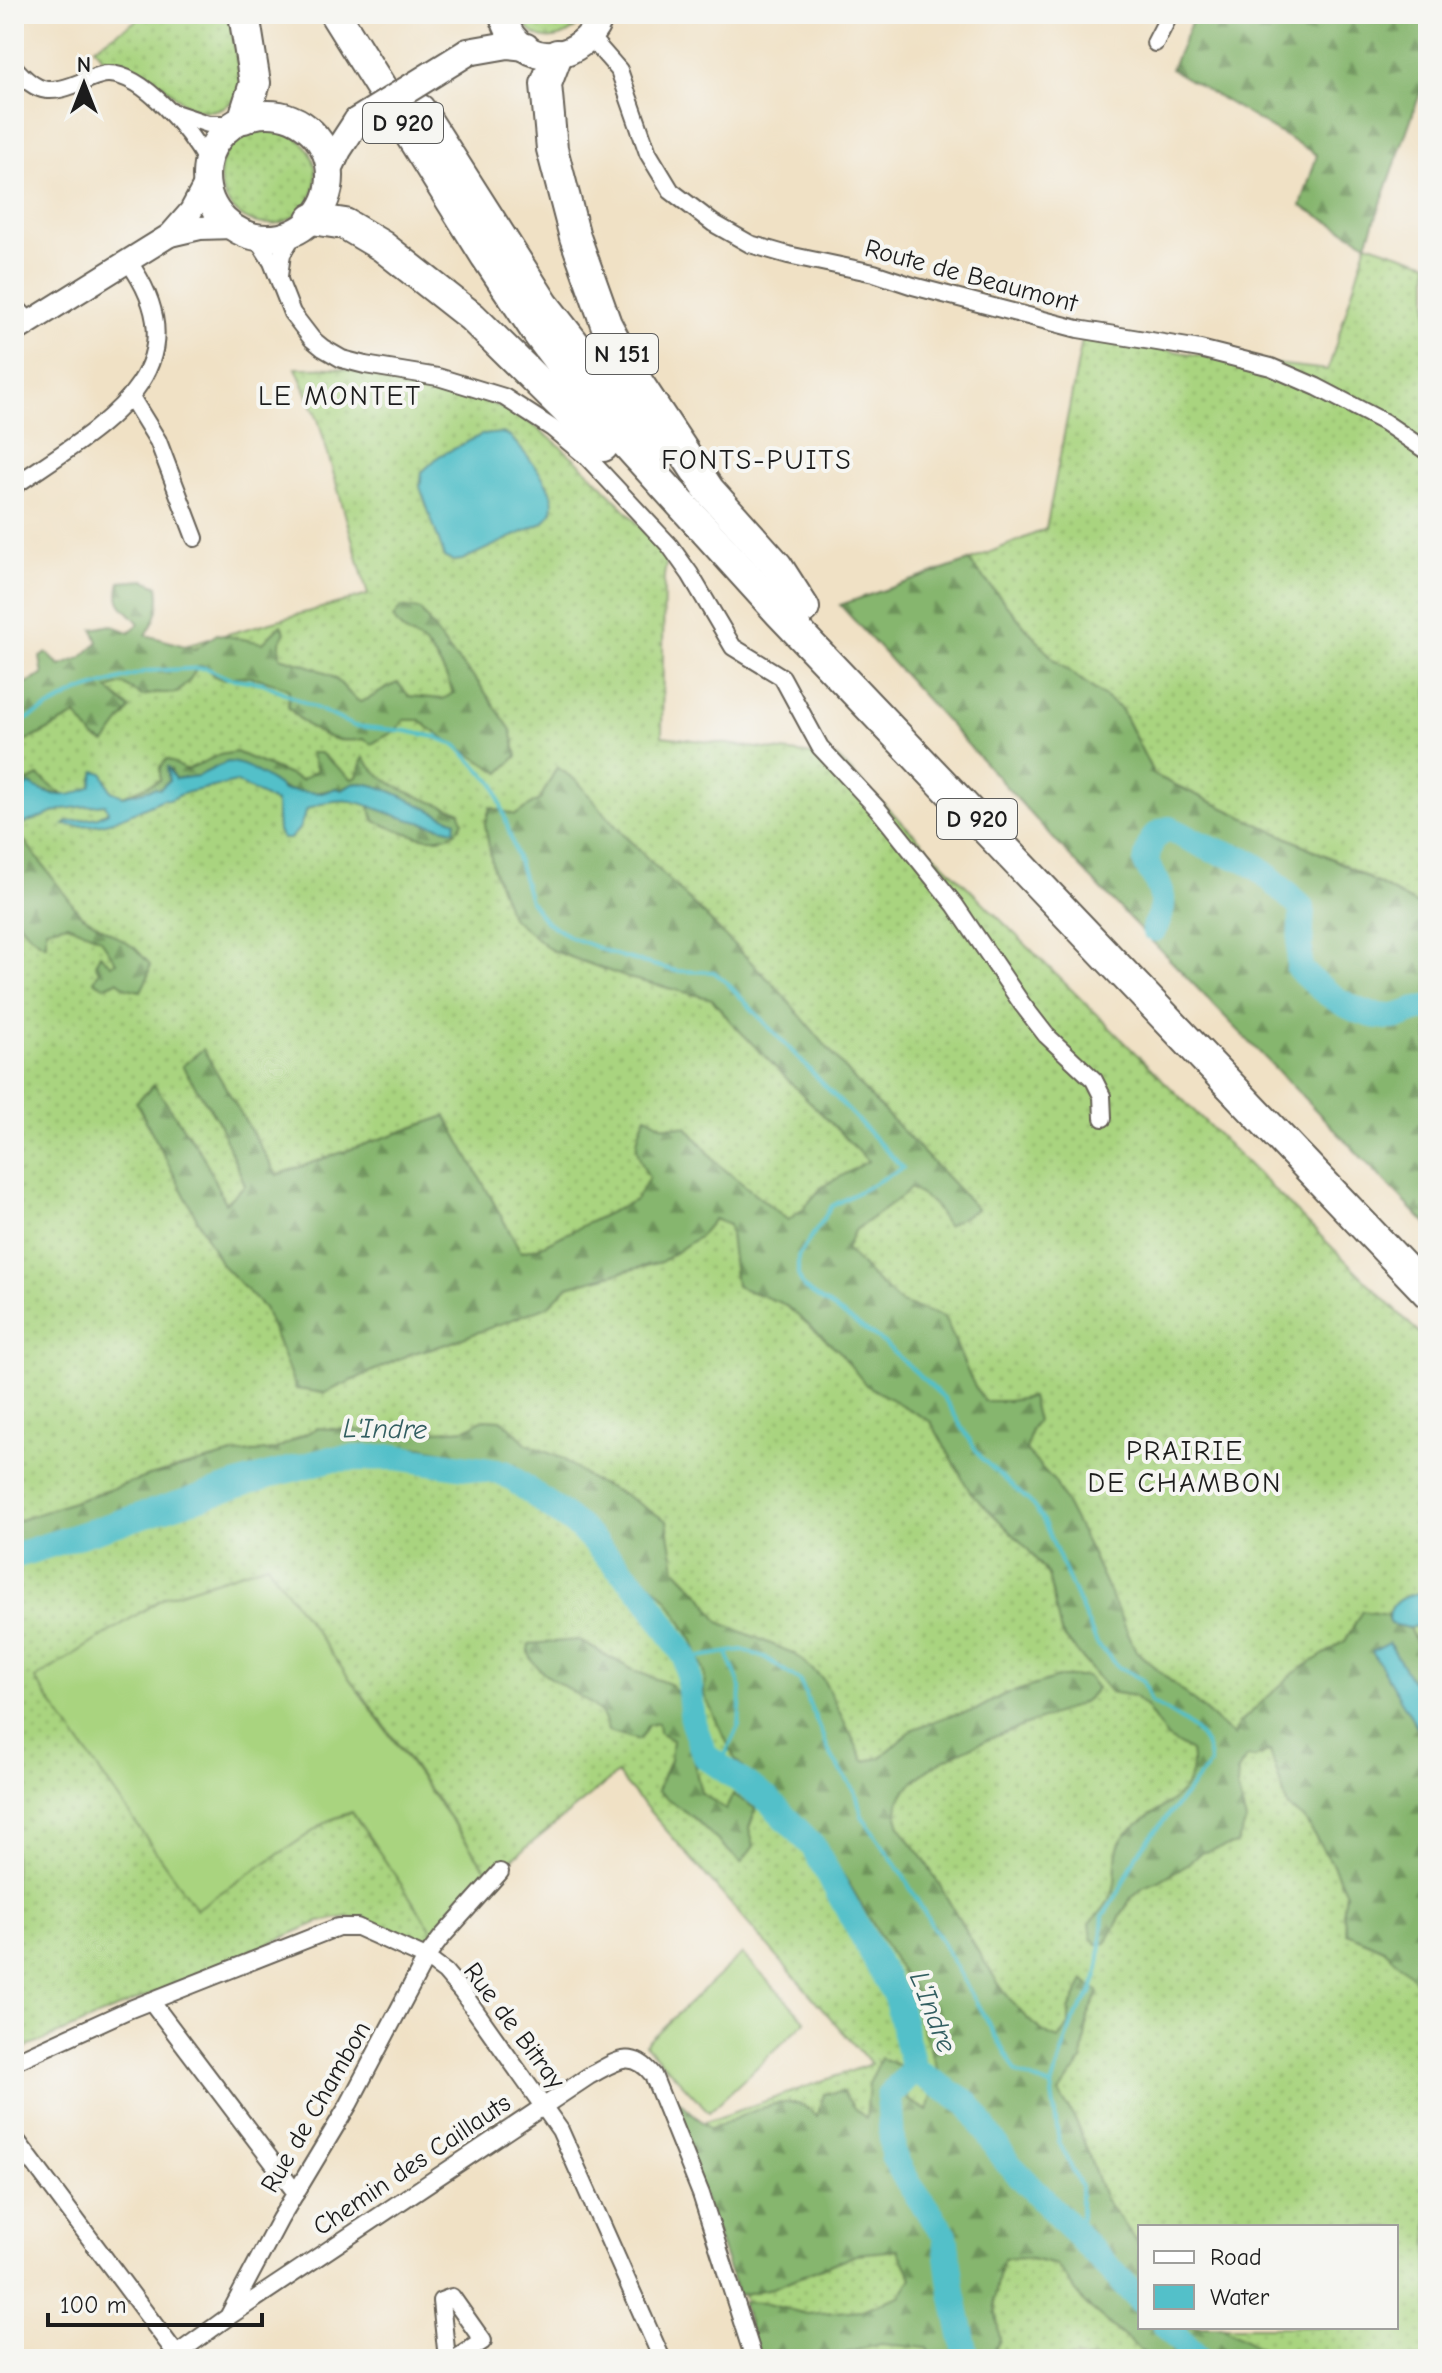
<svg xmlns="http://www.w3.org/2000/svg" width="1442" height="2373" font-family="'Comic Neue',sans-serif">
  <defs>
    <pattern id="grass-dots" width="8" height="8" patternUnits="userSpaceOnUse" patternTransform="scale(2)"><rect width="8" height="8" fill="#a9d47f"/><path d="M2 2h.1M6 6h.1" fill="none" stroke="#91b56d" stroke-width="1.8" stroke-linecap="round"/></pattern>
    <pattern id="forest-firs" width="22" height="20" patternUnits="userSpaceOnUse" patternTransform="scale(2)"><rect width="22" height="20" fill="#86b66e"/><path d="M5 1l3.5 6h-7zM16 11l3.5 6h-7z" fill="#6d935a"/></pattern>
  </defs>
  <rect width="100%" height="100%" fill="#f6f6f2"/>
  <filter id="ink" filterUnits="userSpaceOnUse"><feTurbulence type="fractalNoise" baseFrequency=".0125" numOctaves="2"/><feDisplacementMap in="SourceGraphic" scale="16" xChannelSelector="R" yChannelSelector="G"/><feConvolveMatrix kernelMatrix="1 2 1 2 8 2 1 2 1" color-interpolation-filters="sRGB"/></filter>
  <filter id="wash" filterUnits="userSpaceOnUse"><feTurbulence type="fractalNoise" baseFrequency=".006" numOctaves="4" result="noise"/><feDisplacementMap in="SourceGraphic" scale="32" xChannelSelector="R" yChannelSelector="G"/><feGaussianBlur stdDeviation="1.8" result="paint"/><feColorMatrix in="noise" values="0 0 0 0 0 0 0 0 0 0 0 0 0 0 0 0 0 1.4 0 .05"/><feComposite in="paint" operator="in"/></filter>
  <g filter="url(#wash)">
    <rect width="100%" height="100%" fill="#f0e1c5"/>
    <g fill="url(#grass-dots)" stroke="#62784e" stroke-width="2" fill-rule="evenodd">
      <path d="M 136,14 L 229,14 L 242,89 C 237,98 229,106 219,109 C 186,119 171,86 145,72 C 135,67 120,66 109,65 L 94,47 L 139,19 Z"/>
      <path d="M 520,14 L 585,14 C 571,44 531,49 520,14 Z"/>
      <circle cx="268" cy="176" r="48"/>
      <path d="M 1367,243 L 1428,263 L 1428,911 L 1339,862 L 1154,775 L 1121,709 L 1054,660 L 969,561 L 1046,529 L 1083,335 L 1196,355 L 1328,370 Z"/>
      <path d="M 296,368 C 312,368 329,367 345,369 C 394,377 487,394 527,421 C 580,457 626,509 667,558 L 664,576 L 662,736 L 837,758 L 1428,1342 L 1428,2359 L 762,2359 L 748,2309 L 683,2130 L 871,2064 L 617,1774 L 491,1876 L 360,1691 L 196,1908 L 330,1820 L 353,1812 L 437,1937 C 410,1942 389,1925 364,1919 C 349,1915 334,1919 319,1922 L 14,2053 L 14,718 L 130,661 L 368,595 L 318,419 ZM 1140,2227 L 1396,2227 L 1396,2327 L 1140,2327 Z"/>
    </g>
    <g fill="url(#forest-firs)" stroke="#516945" stroke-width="2">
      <path d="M 1195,14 L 1428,14 L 1428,71 L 1367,243 L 1301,206 L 1317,155 L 1171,69 Z"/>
      <path d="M 969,561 L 1054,660 L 1121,709 L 1154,775 L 1339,862 L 1428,911 L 1428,1226 L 1075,862 L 840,605 Z"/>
      <path d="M 145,580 L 158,586 C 161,607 157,618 146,635 L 195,649 L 217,634 L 263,643 L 281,625 L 285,632 L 280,642 L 280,657 C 298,662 328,670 341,684 C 347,691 352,697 360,702 C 374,698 383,688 398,683 L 409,696 L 443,699 L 453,693 C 447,676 439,660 427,647 C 414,633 405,638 393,618 L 401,607 L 420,610 L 451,653 L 478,682 L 511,730 L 517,756 L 500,773 L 430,729 L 420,720 L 404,720 C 396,735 384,735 372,744 L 363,739 C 332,746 307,729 288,707 L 289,690 C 270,680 244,671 223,680 L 214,676 L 205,666 L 198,666 L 189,681 L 177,693 L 159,693 L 142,696 L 123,684 L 108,689 L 130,709 L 105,743 L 94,738 L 76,715 L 35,737 L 14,745 L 14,689 L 43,675 L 40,657 L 47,653 L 60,666 L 81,658 L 98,642 L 93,629 L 111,625 L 129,632 L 139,624 C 127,607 113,608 120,582 Z"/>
      <path d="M 236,752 L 301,780 L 317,770 L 310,753 L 320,753 L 352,779 L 357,777 L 363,757 C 383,787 426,800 459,811 L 463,821 C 450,854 399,831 375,821 L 368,804 L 456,821 C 430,813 377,778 353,784 C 352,784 342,790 341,790 L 336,788 C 297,803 261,780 227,762 L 198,776 L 174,779 L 171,769 L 167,768 L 169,781 L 159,790 L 123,796 L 160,780 L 160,767 L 167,759 L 186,770 L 219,755 Z"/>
      <path d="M 557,767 L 578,782 L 619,830 L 777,988 L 857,1083 L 977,1209 L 947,1226 L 932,1203 L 910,1188 L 904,1195 L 854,1231 L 846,1249 L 873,1278 L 901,1303 L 944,1317 C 958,1345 966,1375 984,1401 L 1008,1401 L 1031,1397 L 1037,1421 L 1031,1429 L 1026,1451 L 1055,1482 L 1090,1550 L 1136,1651 L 1234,1736 L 1238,1724 L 1294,1673 L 1345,1641 L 1362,1611 L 1388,1615 L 1390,1624 L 1409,1628 L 1428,1669 L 1428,2006 L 1416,1981 L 1384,1949 L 1347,1933 L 1343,1914 L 1346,1893 L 1333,1865 L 1304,1819 L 1288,1808 L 1270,1751 L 1254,1758 L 1247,1757 L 1238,1771 L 1237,1788 L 1246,1821 L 1237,1844 L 1200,1853 L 1189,1863 L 1159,1881 L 1143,1887 L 1131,1898 L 1106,1943 L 1097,1944 L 1091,1938 L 1089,1924 C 1101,1913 1113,1898 1115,1882 C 1117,1864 1113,1848 1126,1834 C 1153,1807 1200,1800 1191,1752 L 1167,1738 L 1146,1707 L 1134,1696 L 1110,1692 L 1061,1633 L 1048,1575 L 1026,1547 L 970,1492 L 931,1422 L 866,1385 L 838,1350 L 784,1304 L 736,1286 L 729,1225 L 714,1219 L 700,1236 L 661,1262 L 568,1286 L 548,1306 L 447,1344 L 410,1354 L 325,1393 L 296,1389 L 264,1308 L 220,1263 L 136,1102 L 154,1085 L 203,1156 L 225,1203 L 245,1185 L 218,1121 L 182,1066 L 203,1049 L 277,1175 L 446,1116 L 521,1252 L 537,1248 L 635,1200 L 649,1178 C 635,1151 632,1144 646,1116 L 664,1126 L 687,1127 L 719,1165 L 788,1220 L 802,1210 L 822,1187 L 868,1161 L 731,1022 L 712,999 L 628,978 L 551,950 L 511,917 L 493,869 L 485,824 L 490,807 L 515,815 L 540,799 Z"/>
      <path d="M 39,776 L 64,796 L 25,786 L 14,800 L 14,788 Z"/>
      <path d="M 14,827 L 80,914 L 135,948 L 150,964 L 148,977 L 141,991 L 127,988 L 117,981 L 104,987 L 94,981 L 99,971 L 95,964 L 100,954 L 111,965 L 116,962 L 100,938 L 67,924 L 46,929 L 46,945 C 32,938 21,928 14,914 Z"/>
      <path d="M 483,1419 L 503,1420 L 527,1444 L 561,1458 L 593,1481 L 623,1494 L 667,1521 L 675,1568 L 702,1596 L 719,1622 L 795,1654 L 823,1679 L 864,1761 L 880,1758 L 913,1729 L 948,1716 L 974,1711 L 1003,1695 L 1061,1677 L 1088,1677 L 1097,1688 C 1092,1694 1086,1701 1079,1704 C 1043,1724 877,1763 899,1823 C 903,1835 916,1847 923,1858 C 937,1880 950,1903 963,1926 C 983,1960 1021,2029 1059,2039 L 1069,2025 L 1069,2010 L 1084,1981 L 1099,1992 L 1088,2016 L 1082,2061 L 1059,2093 L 1077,2123 L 1105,2199 L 1140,2245 L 1140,2327 L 1222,2327 L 1279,2359 L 1151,2359 L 1086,2305 L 1056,2265 L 1026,2258 L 1003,2259 L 994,2300 L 1000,2340 L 992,2355 L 993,2359 L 931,2359 L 927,2348 L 880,2344 L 825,2359 L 758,2359 L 742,2302 L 763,2303 L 807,2314 L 862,2310 L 900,2296 L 912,2278 L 898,2250 L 856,2254 L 773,2288 L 738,2295 L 666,2089 L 710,2129 C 734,2121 777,2095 801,2105 C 807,2107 813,2112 817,2116 L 824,2094 L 842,2091 L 854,2108 L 866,2118 L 869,2084 L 881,2058 L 903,2067 L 908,2100 L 928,2111 L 938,2070 L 903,1975 L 848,1882 L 809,1826 L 762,1787 L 735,1759 L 704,1695 L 705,1674 L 693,1641 L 667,1599 L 627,1561 L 549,1496 L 494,1463 L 421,1447 L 355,1449 L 269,1467 L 63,1537 L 14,1544 L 14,1522 L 149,1476 L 233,1454 L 274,1450 L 317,1428 L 405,1433 L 467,1429 Z"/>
      <path d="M 578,1640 L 635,1671 L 672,1685 L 687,1711 L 690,1745 L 701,1793 L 726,1809 L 733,1794 L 756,1809 L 749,1828 L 754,1846 L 741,1863 L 695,1819 L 657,1791 L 670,1760 L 672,1740 L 659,1732 L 658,1723 L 648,1725 L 639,1740 L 608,1731 C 607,1727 606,1722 604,1718 C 590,1692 522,1676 529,1644 Z"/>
    </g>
    <g fill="#a9d47f" stroke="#62784e" stroke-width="2">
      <path d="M 267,1564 L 491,1876 L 437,1937 L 352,1812 L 330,1820 L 196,1909 L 35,1679 L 165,1597 Z"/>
      <path d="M 742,1954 L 806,2021 L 709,2112 L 645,2044 Z"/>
    </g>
    <g fill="#53c0c9" stroke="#386e72" stroke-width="2">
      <path d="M 502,433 L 510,436 C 523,452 562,491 551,513 C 549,517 545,520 543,523 L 462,560 L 454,561 L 445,558 L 420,487 L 422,472 L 439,456 L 481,435 Z"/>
      <path d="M 227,762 C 246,762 263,776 279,786 L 281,790 L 322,793 L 336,788 L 342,790 C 343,790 352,784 353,784 C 378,778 430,813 456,821 L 454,830 C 438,826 421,823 404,818 C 365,807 350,790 307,809 L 299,829 L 290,839 L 282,839 L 278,831 L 276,803 L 237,782 L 184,793 L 170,800 L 164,799 C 122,815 113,829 64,825 L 68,822 L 98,817 L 108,812 L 105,804 L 64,809 L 14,827 L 14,800 L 29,784 C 50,797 70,800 91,786 L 95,771 L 103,773 L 111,791 L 123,796 L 155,788 L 160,789 L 169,781 L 167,766 L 175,779 L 198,776 Z"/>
      <path d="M 1428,1591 L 1428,1623 L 1409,1628 L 1390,1624 C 1385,1600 1408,1594 1428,1591 Z"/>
      <path d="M 1389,1643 L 1428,1707 L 1428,1745 L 1372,1652 Z"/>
    </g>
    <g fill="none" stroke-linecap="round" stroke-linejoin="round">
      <g stroke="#53c0c9" stroke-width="4">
        <path d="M 14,726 L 78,692 L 147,671 L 206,668 L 228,678 L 263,683 L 354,726 L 406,731 L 436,737 L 456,745 L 495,785 L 530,901 L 544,920 L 570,937 L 619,956 L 676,971 L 714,972 L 726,982 L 903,1168 L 832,1206 L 798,1257 L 798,1275 L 804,1288 L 884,1343 L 944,1398 L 981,1458 L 1030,1502 L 1042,1518 L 1097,1644 L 1119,1667 L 1143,1680 L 1151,1702 C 1176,1717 1210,1731 1210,1764 L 1137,1854 L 1119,1892 L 1103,1916 L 1099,1969 L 1091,1993 L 1073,2020 L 1051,2087 L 1059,2142 L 1081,2187 L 1081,2240"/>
        <path d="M 687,1659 L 742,1650 L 764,1657 L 800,1681 L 831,1756 L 856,1793 L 862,1816 L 901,1872 L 1017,2073 L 1051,2087"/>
        <path d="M 720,1766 L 739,1725 L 741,1688 L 727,1653"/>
      </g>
      <g stroke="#53c0c9" stroke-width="26">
        <path d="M 1154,929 C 1169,902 1162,888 1146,863 C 1149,846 1150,835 1169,829 L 1213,850 L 1244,859 L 1260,869 L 1302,908 L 1299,969 C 1324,993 1355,1017 1392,1017 C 1405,1016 1415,1008 1428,1008"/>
        <path d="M 14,1556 L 270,1475 L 331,1459 L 395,1457 L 505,1473 L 579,1527 L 643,1593 L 687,1659 L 693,1723 L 705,1756 L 768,1800 L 813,1846 L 896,1997 L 914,2070 L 968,2103 L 1007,2162 L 1140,2300"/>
        <path d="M 914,2070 L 889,2096 L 893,2155 L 906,2179 L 945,2235 L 953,2293 L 967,2359"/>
        <path d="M 1166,2327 L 1199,2359"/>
      </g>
    </g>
  </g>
  <g filter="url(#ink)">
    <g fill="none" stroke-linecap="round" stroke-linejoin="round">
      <defs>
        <g id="street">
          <path d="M 590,37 L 619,70 L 648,153 L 671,191 L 713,223 L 750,244 L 788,255 L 874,273 L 913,286 L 1078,329 L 1200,349 L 1271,367 L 1317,387 L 1384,422 L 1428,452"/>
          <path d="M 1155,43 L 1170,14"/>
          <path d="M 14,67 C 39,96 51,94 84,81 C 92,78 100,74 108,74 C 145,74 191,133 207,162"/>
          <path d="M 172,112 L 208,124 L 232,124"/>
          <path d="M 256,237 L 272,262 L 292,313 L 312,339 L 323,348 L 342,359 L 365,365 L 438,377 L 504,397 L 552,428 L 587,457 L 670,546 L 690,574 L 733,647 L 782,677 L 820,747 L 877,808 L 955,905 L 1022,1004 L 1046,1035 L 1094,1080 L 1102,1096 L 1103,1118"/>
          <path d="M 279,276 L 282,254 L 295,232"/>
          <path d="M 14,305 L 30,322"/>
          <path d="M 131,397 L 158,441 L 195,538"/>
          <path d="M 14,486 C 95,430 209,373 128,261"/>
          <path d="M 151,2001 L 296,2193"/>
          <path d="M 14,2062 L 128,2010 L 338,1927 L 357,1927 L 426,1958 L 445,1972 L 462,1992 L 560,2130 L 662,2359"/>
          <path d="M 14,2137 L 177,2355"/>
          <path d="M 228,2317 L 589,2076 C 614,2063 631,2047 653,2075 L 701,2194 L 754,2359"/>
          <path d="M 170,2359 L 228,2317 L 280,2219 L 349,2104 L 426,1958 L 441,1938 L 500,1872"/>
          <path d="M 447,2359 L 441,2301 L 452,2297 L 483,2341 L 455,2359"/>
        </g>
        <g id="secondary">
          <path d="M 170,235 L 191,211 L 206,183"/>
          <path d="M 14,332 L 170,235 L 200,228 L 233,227"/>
        </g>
        <g id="primary">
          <path d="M 502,14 C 505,21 508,31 513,37 C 541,72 590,52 601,14"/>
          <path d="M 468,52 L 508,45 L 526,47"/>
          <circle cx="268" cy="176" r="62"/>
          <path d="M 330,167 L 338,150 L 357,121"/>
        </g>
        <g id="highway">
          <path d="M 335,14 L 486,256 L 539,335 L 595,409 L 780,613 L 1428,1293"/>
          <path d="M 557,55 L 546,84 L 552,149 L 575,237 L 606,324 L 632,374 L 709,490 L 777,566 L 804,608"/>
          <path d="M 420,110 L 544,305 L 655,447"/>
          <path d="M 244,118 L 255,83 L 244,14"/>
          <path d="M 312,219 L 345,224 L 382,246 L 472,317 L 603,446"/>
        </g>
      </defs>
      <use href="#street" stroke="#666157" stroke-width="20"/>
      <use href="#secondary" stroke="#666157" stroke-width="26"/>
      <use href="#primary" stroke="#666157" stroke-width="30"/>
      <use href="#highway" stroke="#666157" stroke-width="34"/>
      <use href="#street" stroke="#fff" stroke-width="16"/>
      <use href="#secondary" stroke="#fff" stroke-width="22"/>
      <use href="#primary" stroke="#fff" stroke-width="26"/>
      <use href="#highway" stroke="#fff" stroke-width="30"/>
      <defs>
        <path id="primary-bridge" d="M 357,121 L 468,52"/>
      </defs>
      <use href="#primary-bridge" stroke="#666157" stroke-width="30" stroke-linecap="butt"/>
      <use href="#primary-bridge" stroke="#fff" stroke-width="26"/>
    </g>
  </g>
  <g text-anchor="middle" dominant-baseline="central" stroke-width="8" stroke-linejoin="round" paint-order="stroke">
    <g fill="#f6f6f2" stroke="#5d5d5c" stroke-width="2">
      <rect x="363" y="103" width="80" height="40" rx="6"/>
      <rect x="586" y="334" width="72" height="40" rx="6"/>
      <rect x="937" y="799" width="80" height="40" rx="6"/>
    </g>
    <g font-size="24" font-weight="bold" fill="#1c1c1c">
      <text x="403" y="123">D 920</text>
      <text x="622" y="354">N 151</text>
      <text x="977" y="819">D 920</text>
    </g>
    <g font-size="26" fill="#1c1c1c" stroke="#f6f6f2">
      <text transform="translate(971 276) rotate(15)">Route de Beaumont</text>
      <text transform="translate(514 2026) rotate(53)">Rue de Bitray</text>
      <text transform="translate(316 2107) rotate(-60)">Rue de Chambon</text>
      <text transform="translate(412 2165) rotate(-34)">Chemin des Caillauts</text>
    </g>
    <g font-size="28" letter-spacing="2" fill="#1c1c1c" stroke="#f6f6f2">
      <text x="340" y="396">LE MONTET</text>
      <text x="757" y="460">FONTS-PUITS</text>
      <text x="1185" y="1451">PRAIRIE<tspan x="1185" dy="32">DE CHAMBON</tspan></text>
    </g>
    <g font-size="28" font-style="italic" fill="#325e61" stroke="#f6f6f2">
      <text transform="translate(385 1429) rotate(1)">L'Indre</text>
      <text transform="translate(933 2012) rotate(69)">L'Indre</text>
    </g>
  </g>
  <rect width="1442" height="2373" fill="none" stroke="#f6f6f2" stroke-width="48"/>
  <rect x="1138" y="2225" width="260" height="104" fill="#f6f6f2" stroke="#9f9f9c" stroke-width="2"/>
  <rect x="1154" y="2251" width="40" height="12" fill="#ffffff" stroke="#9f9f9c" stroke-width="2"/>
  <text x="1210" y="2265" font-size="24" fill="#1c1c1c">Road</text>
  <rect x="1154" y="2285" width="40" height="24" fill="#53c0c9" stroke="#9f9f9c" stroke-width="2"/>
  <text x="1210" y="2305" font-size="24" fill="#1c1c1c">Water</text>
  <g transform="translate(84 84)" stroke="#f6f6f2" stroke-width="6" paint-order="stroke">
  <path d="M0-6L14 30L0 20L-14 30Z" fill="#1c1c1c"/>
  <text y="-12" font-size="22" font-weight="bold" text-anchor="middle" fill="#1c1c1c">N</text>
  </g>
  <path d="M48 2313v12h214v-12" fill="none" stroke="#1c1c1c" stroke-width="4"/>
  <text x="60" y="2313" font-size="24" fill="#1c1c1c" stroke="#f6f6f2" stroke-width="6" paint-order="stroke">100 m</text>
</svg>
